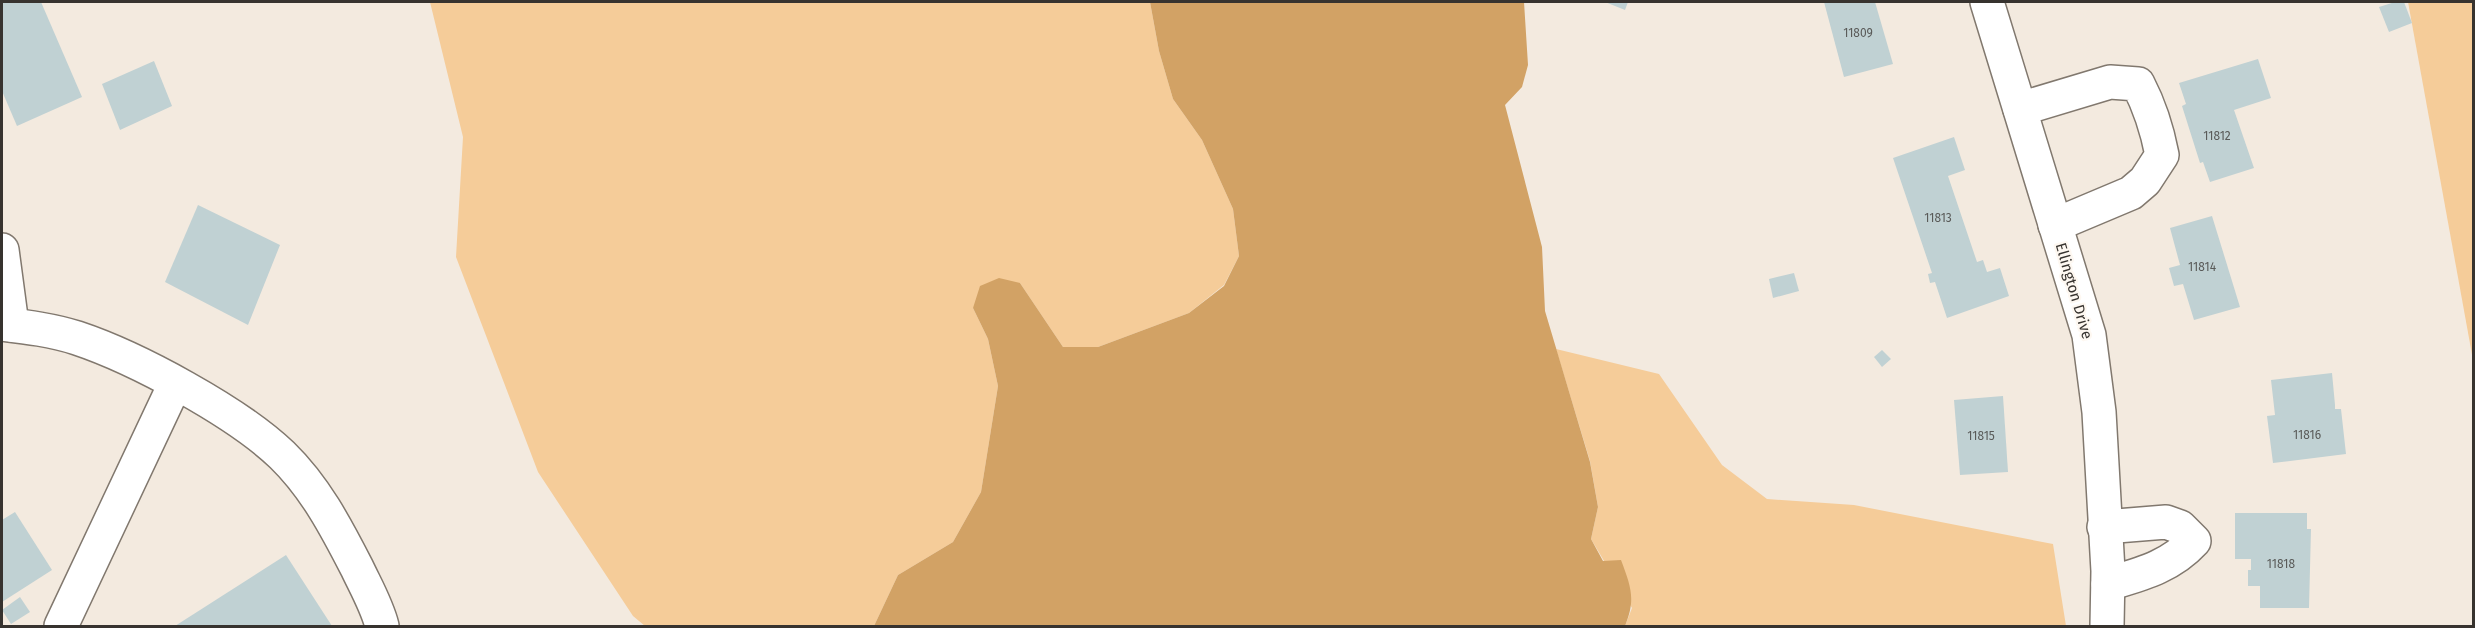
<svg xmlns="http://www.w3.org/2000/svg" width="2475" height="628" font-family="'Fira Sans',sans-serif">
  <rect width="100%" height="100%" fill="#f3eadf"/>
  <g fill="#f5cc99">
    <path d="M 430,2 L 1150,2 L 1159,51 L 1173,99 L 1202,140 L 1233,209 L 1239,256 L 1224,285 L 1189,313 L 1098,347 L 1063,347 L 1020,283 L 973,308 L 988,339 L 998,386 L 981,492 L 953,542 L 898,575 L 874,626 L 645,626 L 633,616 L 538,472 L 456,257 L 463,137 Z"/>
    <path d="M 2408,2 L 2473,2 L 2473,360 Z"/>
    <path d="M 1556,349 L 1659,374 L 1722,465 L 1767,499 L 1854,505 L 2053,544 L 2066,626 L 1625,626 L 1632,608 L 1591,539 L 1598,507 L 1590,461 Z"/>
  </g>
  <path fill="#d2a265" d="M 1150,2 L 1524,2 L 1528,65 L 1522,87 L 1505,105 L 1542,247 L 1545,311 L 1590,462 L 1598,507 L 1591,539 L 1603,561 L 1621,560 C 1631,587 1636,599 1625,626 L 874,626 L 898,575 L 953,542 L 981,492 L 998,386 L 988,339 L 973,308 L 980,286 L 999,278 L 1020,283 L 1063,347 L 1098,347 L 1189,313 L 1224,286 L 1239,256 L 1233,209 L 1202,140 L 1173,99 L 1159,51 Z"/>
  <g fill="#c0d1d3">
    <path d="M 2,2 L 41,2 L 82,97 L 17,126 L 2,91 Z"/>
    <path d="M 1605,2 L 1628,2 L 1625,10 Z"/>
    <path d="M 1824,2 L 1875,2 L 1893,64 L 1844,77 Z"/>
    <path d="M 2395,2 L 2404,2 L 2412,23 L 2389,32 L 2379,7 Z"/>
    <path d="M 2258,59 L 2271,98 L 2234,110 L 2254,168 L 2210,182 L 2203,162 L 2200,163 L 2182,106 L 2186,104 L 2179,83 Z"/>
    <path d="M 154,61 L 172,106 L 120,130 L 102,84 Z"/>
    <path d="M 1954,137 L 1965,170 L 1948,176 L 1977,262 L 1983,260 L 1987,272 L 2000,268 L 2009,296 L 1947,318 L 1935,282 L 1930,283 L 1928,274 L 1932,273 L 1893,158 Z"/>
    <path d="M 198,205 L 280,245 L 248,325 L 165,282 Z"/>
    <path d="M 2212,216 L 2240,307 L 2194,320 L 2183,284 L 2174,286 L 2169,268 L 2180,265 L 2170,228 Z"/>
    <path d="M 1794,273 L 1799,291 L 1773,298 L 1769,279 Z"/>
    <path d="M 1882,350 L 1891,359 L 1882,367 L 1874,357 Z"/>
    <path d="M 2332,373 L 2335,405 L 2335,409 L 2341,409 L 2346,454 L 2273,463 L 2267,416 L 2275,415 L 2271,380 Z"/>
    <path d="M 2003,396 L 2008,472 L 1960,475 L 1954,400 Z"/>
    <path d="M 15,512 L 52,570 L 2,602 L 2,520 Z"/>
    <path d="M 2235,513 L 2307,513 L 2307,529 L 2311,529 L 2309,608 L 2260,608 L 2260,586 L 2248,586 L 2248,570 L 2251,570 L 2251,559 L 2235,559 Z"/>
    <path d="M 286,555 L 332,626 L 175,626 Z"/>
    <path d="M 20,597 L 30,612 L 11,624 L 2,610 Z"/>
  </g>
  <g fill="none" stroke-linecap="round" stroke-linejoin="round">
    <defs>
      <g id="minor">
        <path d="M 1987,2 L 2089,335 L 2099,412 L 2108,571 L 2107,626"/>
        <path d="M 2020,109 L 2110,82 L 2138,84 C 2150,107 2157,129 2162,155 L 2145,181 L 2131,193 L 2055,225"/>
        <path d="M 2,250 L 12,325"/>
        <path d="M 2,324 C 27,327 52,330 77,338 C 137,358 237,412 282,455 C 315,487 336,527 357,568 C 366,587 377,606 382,626"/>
        <path d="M 2104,527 L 2166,522 L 2180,527 L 2194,541 C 2170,567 2141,574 2108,584"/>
        <path d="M 61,626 L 175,384"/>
      </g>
    </defs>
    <use href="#minor" stroke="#81786e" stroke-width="36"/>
    <use href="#minor" stroke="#fff" stroke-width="33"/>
  </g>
  <g text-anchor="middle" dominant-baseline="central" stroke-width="4.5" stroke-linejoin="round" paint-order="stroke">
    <g font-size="12" fill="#595a58">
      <text x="1858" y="33">11809</text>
      <text x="2217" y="136">11812</text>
      <text x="1938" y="218">11813</text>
      <text x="2202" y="267">11814</text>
      <text x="2307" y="435">11816</text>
      <text x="1981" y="436">11815</text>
      <text x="2281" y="564">11818</text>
    </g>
    <g font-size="15" fill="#37332f" stroke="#fef8f1">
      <text transform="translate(2074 291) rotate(74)">Ellington Drive</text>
    </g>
  </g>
  <rect width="2475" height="628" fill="none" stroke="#37332f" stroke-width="6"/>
</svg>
